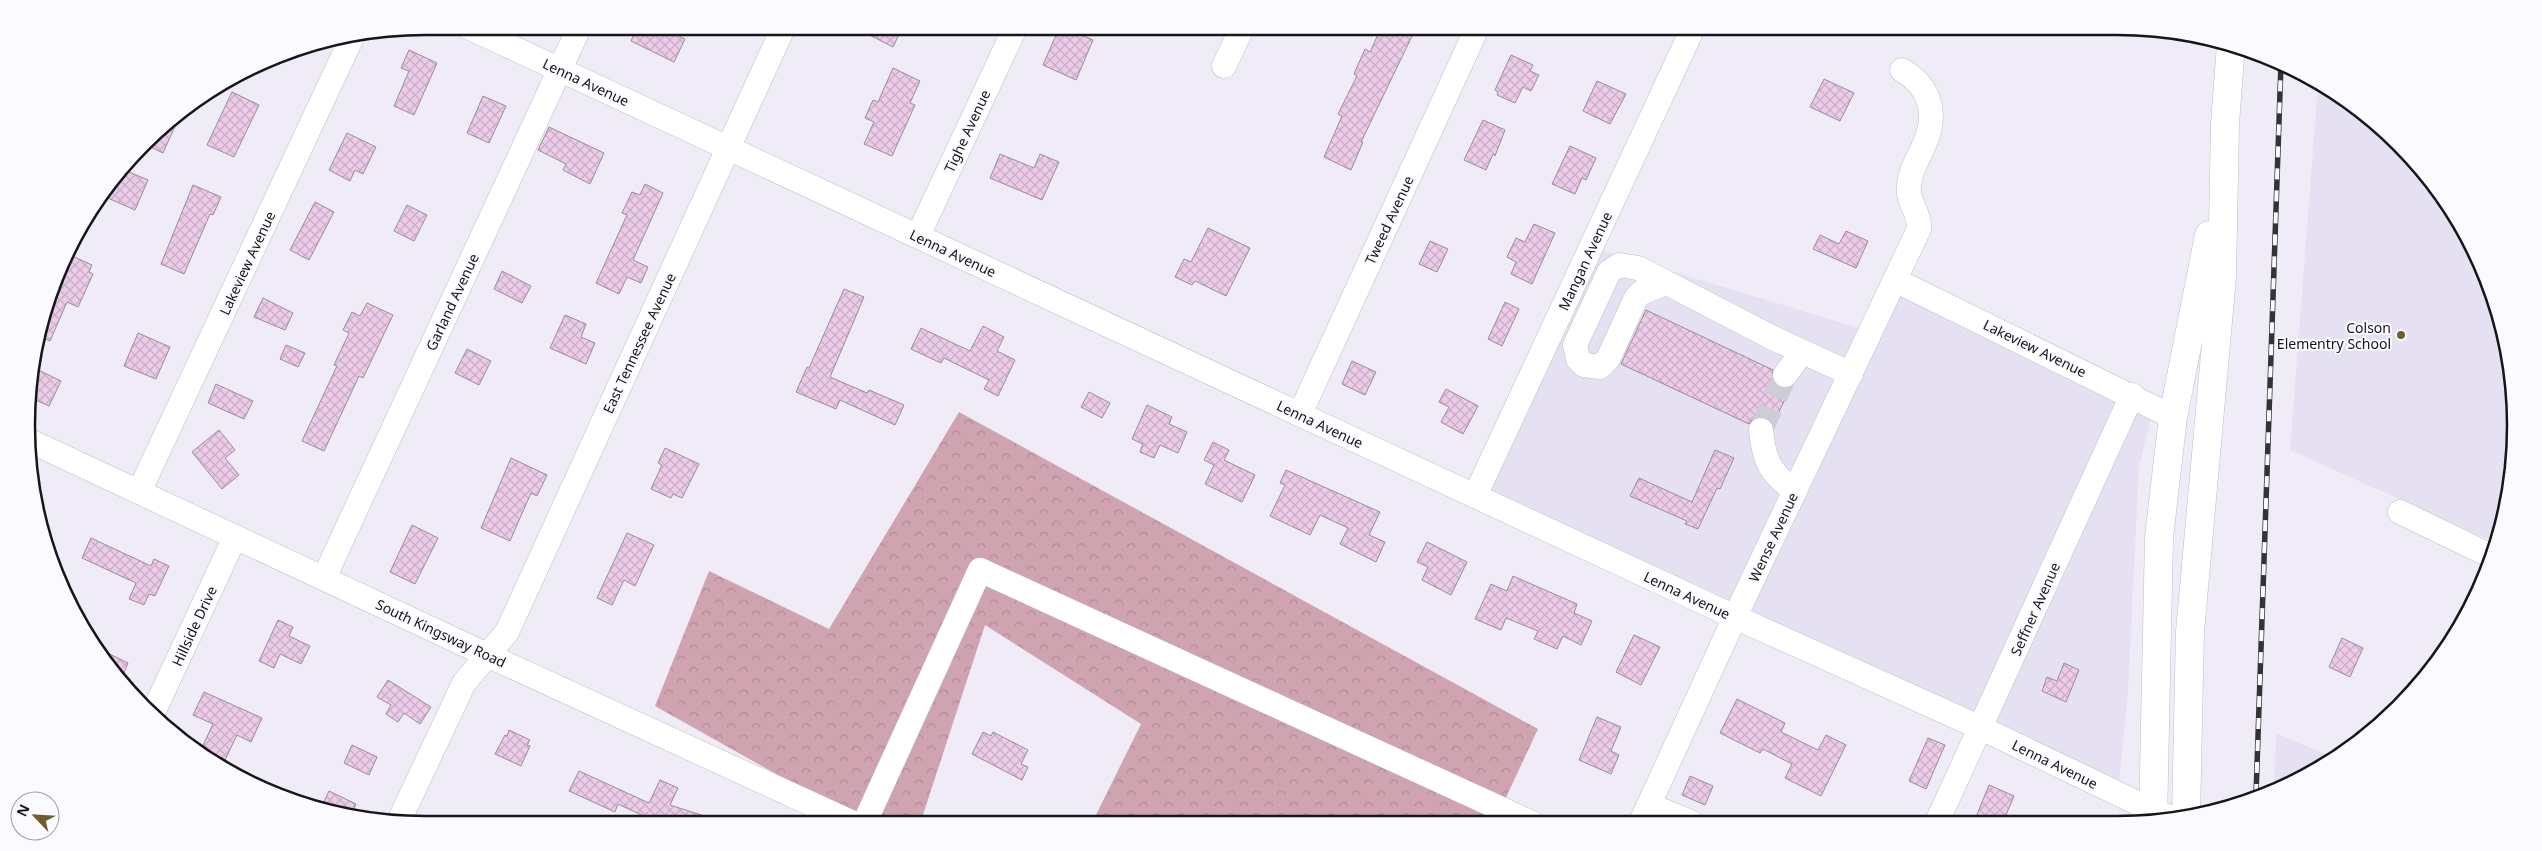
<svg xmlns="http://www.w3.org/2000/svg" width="2542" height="851" font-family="'Noto Sans',sans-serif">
  <defs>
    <pattern id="forest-crowns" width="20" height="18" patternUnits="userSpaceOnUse" patternTransform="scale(1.25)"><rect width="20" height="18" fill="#cfa3af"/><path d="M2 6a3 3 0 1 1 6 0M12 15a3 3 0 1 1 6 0" fill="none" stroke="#b18b96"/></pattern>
    <pattern id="building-cross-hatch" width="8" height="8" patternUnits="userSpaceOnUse" patternTransform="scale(1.25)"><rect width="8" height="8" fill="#eccbe9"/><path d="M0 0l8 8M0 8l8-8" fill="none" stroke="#caadc7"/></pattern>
  </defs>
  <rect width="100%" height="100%" fill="#efecf7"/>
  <g fill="#e6e0f3">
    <path d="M 2318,83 L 2359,109 L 2416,162 L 2462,226 L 2494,297 L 2512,373 L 2515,451 L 2502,529 L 2496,543 L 2290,450 Z"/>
    <path d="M 1601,250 L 1859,328 L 1870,308 L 1730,604 L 1489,492 Z"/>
    <path d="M 1901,293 L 2118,399 L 1975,715 L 1749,613 Z"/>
    <path d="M 2137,409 L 2152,416 L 2139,466 L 2128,690 L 2119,784 L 1994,724 Z"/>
    <path d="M 2276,733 L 2332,757 L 2293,784 L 2274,789 Z"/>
  </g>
  <path fill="url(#forest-crowns)" d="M 959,412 L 1538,729 L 1494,823 L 1092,823 L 1141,724 L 985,625 L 920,824 L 865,824 L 655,706 L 709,571 L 829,629 Z"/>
  <g fill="url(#building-cross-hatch)" stroke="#978e96">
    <path d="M 638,26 L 659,26 L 685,39 L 674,62 L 631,41 Z"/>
    <path d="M 852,26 L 903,26 L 893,47 Z"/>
    <path d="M 1060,26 L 1093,40 L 1076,80 L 1043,65 Z"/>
    <path d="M 1382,26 L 1413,26 L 1410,32 L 1413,34 L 1361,142 L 1363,142 L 1351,170 L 1324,157 L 1342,116 L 1338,114 L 1357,76 L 1354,74 L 1365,49 L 1370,52 Z"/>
    <path d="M 409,50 L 437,63 L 414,115 L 394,106 L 409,71 L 401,68 Z"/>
    <path d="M 1511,55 L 1533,65 L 1530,71 L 1539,75 L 1531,91 L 1523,87 L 1515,103 L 1497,95 L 1498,92 L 1495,90 Z"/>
    <path d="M 893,68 L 920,81 L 910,103 L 915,105 L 892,156 L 864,144 L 874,122 L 865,118 L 873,100 L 878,102 Z"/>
    <path d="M 1824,79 L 1854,93 L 1840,121 L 1810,107 Z"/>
    <path d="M 1597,81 L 1626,94 L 1610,124 L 1583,111 Z"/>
    <path d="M 232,92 L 259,105 L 234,157 L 207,145 Z"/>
    <path d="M 483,96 L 506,106 L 489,143 L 467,133 Z"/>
    <path d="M 181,113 L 163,153 L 144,144 L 162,126 Z"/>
    <path d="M 1483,120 L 1505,130 L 1495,156 L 1493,154 L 1486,170 L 1464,160 Z"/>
    <path d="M 549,127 L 604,153 L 590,184 L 563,170 L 566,164 L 538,150 Z"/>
    <path d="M 347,133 L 376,147 L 363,174 L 355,170 L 350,181 L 329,170 Z"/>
    <path d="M 1570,146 L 1596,158 L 1586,180 L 1582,178 L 1575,194 L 1552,184 Z"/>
    <path d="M 1000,154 L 1034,168 L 1040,154 L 1059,162 L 1042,200 L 990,178 Z"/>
    <path d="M 122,169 L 148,180 L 135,210 L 101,195 Z"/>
    <path d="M 645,184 L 663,193 L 633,260 L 648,267 L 641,283 L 627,277 L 619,294 L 596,283 L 627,215 L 622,213 L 632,192 L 640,195 Z"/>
    <path d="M 193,185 L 221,197 L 213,215 L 210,214 L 184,274 L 161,264 Z"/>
    <path d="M 315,202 L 334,212 L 309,260 L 290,250 Z"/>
    <path d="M 407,205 L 427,215 L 414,241 L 394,231 Z"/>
    <path d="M 1534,224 L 1555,233 L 1532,284 L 1511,274 L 1516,262 L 1507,257 L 1516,238 L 1525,242 Z"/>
    <path d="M 1208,228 L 1250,248 L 1226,296 L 1195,281 L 1192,285 L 1175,277 L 1184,259 L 1191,262 Z"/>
    <path d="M 1846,231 L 1868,241 L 1856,268 L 1813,249 L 1820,235 L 1839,244 Z"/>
    <path d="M 1430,241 L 1448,249 L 1437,272 L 1419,264 Z"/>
    <path d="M 70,255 L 92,265 L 89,272 L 93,274 L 78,307 L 67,302 L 50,341 L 41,337 L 62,267 Z"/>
    <path d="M 502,271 L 531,286 L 522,303 L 494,289 Z"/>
    <path d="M 844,289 L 864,297 L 830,377 L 867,393 L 869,390 L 904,405 L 895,425 L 840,400 L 836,409 L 796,392 L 807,367 L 809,368 Z"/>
    <path d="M 263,298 L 293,313 L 285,330 L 254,317 Z"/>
    <path d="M 1505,302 L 1519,309 L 1502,346 L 1488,339 Z"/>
    <path d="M 367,303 L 393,315 L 363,378 L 359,376 L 324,451 L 302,441 L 337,366 L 334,365 L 349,333 L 343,330 L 352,312 L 360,316 Z"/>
    <path d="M 1646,310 L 1773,370 L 1772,380 L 1776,386 L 1783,389 L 1791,387 L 1773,424 L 1767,418 L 1760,416 L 1753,419 L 1749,424 L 1621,364 Z"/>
    <path d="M 565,315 L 586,324 L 581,337 L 595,343 L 586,364 L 550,348 Z"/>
    <path d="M 983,326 L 1004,337 L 997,351 L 1015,360 L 998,396 L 984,389 L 989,380 L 944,358 L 941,363 L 911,349 L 921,328 L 970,351 Z"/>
    <path d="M 138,333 L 170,347 L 156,379 L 124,366 Z"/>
    <path d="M 286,345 L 305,353 L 298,367 L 280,359 Z"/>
    <path d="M 467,349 L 491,361 L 479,385 L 455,373 Z"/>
    <path d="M 1352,361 L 1376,372 L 1365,395 L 1342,384 Z"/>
    <path d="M 32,367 L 61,381 L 49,406 L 29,397 Z"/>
    <path d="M 216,384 L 253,401 L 244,419 L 208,403 Z"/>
    <path d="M 1446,389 L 1478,406 L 1463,434 L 1441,422 L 1449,407 L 1439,402 Z"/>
    <path d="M 1089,392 L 1110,403 L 1102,418 L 1081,407 Z"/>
    <path d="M 1147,405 L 1172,417 L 1169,424 L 1187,432 L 1178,453 L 1160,445 L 1154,458 L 1140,452 L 1143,444 L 1132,439 Z"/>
    <path d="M 219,430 L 235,450 L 225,458 L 239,475 L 222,489 L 192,452 Z"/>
    <path d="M 1213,442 L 1229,450 L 1224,460 L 1255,475 L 1242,502 L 1205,484 L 1214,465 L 1204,460 Z"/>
    <path d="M 665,448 L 699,464 L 682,498 L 673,494 L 671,498 L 651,489 L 662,465 L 658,463 Z"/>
    <path d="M 1715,450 L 1734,458 L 1720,489 L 1717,488 L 1698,529 L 1685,524 L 1687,521 L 1630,496 L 1639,478 L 1692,502 Z"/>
    <path d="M 511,458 L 547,475 L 537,496 L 531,493 L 510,541 L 481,528 Z"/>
    <path d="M 1286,470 L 1380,512 L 1369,535 L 1385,542 L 1376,562 L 1340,544 L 1348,528 L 1320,515 L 1310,535 L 1270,516 L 1285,485 L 1280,483 Z"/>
    <path d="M 412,525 L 438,538 L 415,584 L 390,572 Z"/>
    <path d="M 627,533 L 654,545 L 635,586 L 624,580 L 612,605 L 597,598 Z"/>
    <path d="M 91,538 L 151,566 L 154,559 L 169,566 L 155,596 L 149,594 L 144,605 L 129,599 L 136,583 L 82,558 Z"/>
    <path d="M 1427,542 L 1467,562 L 1451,595 L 1422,580 L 1428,567 L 1417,562 Z"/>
    <path d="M 1513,576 L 1577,604 L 1574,613 L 1592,621 L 1581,645 L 1563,636 L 1557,649 L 1534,639 L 1538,631 L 1506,618 L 1501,630 L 1475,619 L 1491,584 L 1507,591 Z"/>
    <path d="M 278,620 L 293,627 L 289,636 L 310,646 L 301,664 L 280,654 L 274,668 L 259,661 Z"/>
    <path d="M 1634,635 L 1660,647 L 1641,685 L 1616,672 Z"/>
    <path d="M 2342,638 L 2363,648 L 2350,677 L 2329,667 Z"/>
    <path d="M 93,646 L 128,663 L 121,680 L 94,648 Z"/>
    <path d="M 2064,663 L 2079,670 L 2066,702 L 2042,691 L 2047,677 L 2057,681 Z"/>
    <path d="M 388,680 L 431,707 L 420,724 L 404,713 L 398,722 L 386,714 L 391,705 L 377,697 Z"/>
    <path d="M 204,692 L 262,718 L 251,742 L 237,735 L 222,766 L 199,754 L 213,724 L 193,715 Z"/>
    <path d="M 1737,699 L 1785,723 L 1781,732 L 1818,750 L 1826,735 L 1846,745 L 1821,796 L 1785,778 L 1792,764 L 1763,749 L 1760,753 L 1720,733 Z"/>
    <path d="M 1597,717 L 1621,727 L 1611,751 L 1619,755 L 1611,774 L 1579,760 Z"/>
    <path d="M 509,730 L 530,740 L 527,745 L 530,746 L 521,766 L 495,754 L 505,735 L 507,736 Z"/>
    <path d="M 983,732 L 991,736 L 993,732 L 1028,750 L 1021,764 L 1028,767 L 1022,780 L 972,754 Z"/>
    <path d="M 1928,738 L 1945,745 L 1926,789 L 1909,781 Z"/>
    <path d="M 352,745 L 377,757 L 369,775 L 344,763 Z"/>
    <path d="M 579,771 L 649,803 L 660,780 L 678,788 L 670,805 L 720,821 L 720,824 L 661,824 L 618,804 L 615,812 L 569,791 Z"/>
    <path d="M 1690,776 L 1713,786 L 1705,805 L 1682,795 Z"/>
    <path d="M 1989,785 L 2014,796 L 2003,822 L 1974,822 Z"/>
    <path d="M 329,791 L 356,804 L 351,815 L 320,810 Z"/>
  </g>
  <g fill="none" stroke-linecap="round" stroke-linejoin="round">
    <path stroke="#ceccd6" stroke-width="24" stroke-dasharray="24 12" stroke-linecap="butt" d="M 1761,430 L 1785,375"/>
    <defs>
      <g id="minor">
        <path d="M 466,26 L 1735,617 L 1981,728 L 2154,811 L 2175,819"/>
        <path d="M 1224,66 L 1243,26"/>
        <path d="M 918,236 L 1016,26"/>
        <path d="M 1895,280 L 2173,417"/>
        <path d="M 1666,283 L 1641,293 L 1636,298 L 1608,359 L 1600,367 L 1584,365 L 1578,359 L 1575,345 L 1609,272 L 1619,265 L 1638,268 L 1775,339 L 1851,374"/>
        <path d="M 1785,375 L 1802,352"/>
        <path d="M 1300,414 L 1478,26"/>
        <path d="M 1761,430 C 1764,461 1770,473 1795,491"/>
        <path d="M 28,440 L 487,655 L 855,824"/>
        <path d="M 139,492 L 354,33"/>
        <path d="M 1475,496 L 1694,26"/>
        <path d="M 2400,512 L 2491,556"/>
        <path d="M 324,578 L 580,26"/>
        <path d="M 152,715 L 235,537"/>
        <path d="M 1649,805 L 1691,822"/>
        <path d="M 399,821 L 464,683 L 507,632 L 784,26"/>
        <path d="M 1641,822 L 1735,617 L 1919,229 C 1920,212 1906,200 1909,185 C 1910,170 1919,158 1924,145 C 1938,115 1931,87 1902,70"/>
        <path d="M 1937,822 L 2132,395"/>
        <path d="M 864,824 L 980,570 L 1532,823"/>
      </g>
      <g id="major">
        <path d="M 2186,816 L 2190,632 L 2222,277 L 2225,124 L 2231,44"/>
        <path d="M 2153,821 L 2159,537 L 2173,417 L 2209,235"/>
      </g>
    </defs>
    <use href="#minor" stroke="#c0bdc8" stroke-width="25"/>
    <use href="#major" stroke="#c0bdc8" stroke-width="29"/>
    <use href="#minor" stroke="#fff" stroke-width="24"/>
    <use href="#major" stroke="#fff" stroke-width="28"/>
    <defs>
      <path id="rail" d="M 2256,795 L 2281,63"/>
    </defs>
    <use href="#rail" stroke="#333237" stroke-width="5.5"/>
    <use href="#rail" stroke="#fbfaff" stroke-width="4" stroke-dasharray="11" stroke-linecap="butt"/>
  </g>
  <circle fill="#6e5e2b" stroke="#fbfaff" stroke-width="2" cx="2401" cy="335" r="5"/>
  <g text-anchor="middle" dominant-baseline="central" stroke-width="4" stroke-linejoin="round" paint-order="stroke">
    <g font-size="14" fill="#161519" stroke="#fbfaff">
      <text transform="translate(586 82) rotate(25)">Lenna Avenue</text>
      <text transform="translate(967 131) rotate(-65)">Tighe Avenue</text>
      <text transform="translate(1389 220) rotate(-65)">Tweed Avenue</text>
      <text transform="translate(953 253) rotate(25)">Lenna Avenue</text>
      <text transform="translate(1585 261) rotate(-65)">Mangan Avenue</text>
      <text transform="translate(247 263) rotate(-65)">Lakeview Avenue</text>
      <text transform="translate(452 302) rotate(-65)">Garland Avenue</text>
      <text transform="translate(639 343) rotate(-65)">East Tennessee Avenue</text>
      <text transform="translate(2035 348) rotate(26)">Lakeview Avenue</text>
      <text transform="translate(1320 424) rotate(25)">Lenna Avenue</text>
      <text transform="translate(1773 537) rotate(-65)">Wense Avenue</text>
      <text transform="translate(1687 595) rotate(25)">Lenna Avenue</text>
      <text transform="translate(2035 609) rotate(-66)">Seffner Avenue</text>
      <text transform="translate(194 626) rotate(-65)">Hillside Drive</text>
      <text transform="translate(441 633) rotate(25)">South Kingsway Road</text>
      <text transform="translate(2055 764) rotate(26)">Lenna Avenue</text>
    </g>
    <g font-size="14" fill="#161519" stroke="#fbfaff" text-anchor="end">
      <text x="2391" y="327">Colson<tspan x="2391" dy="16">Elementry School</tspan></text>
    </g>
  </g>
  <path d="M0 0H2542V851H0ZM425 35H2117A390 390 0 0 1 2507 425V426A390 390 0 0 1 2117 816H425A390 390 0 0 1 35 426V425A390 390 0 0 1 425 35Z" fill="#fbfaff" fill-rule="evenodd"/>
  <path fill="none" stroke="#161519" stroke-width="2.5" d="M425 35H2117A390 390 0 0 1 2507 425V426A390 390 0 0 1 2117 816H425A390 390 0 0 1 35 426V425A390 390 0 0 1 425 35Z"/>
  <g transform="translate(35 816) rotate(295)"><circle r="24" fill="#fbfaff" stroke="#9f9ea3"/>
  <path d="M0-4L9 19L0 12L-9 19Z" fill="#6e5e2b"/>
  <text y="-8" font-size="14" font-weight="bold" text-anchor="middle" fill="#161519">N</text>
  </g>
</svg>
